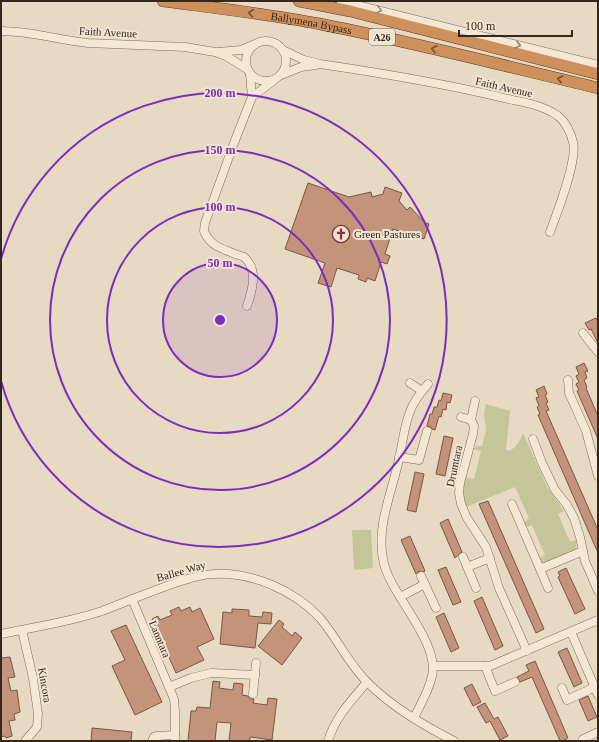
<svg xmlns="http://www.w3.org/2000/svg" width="599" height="742" font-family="'Times New Roman',serif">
  <rect width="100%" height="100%" fill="#e8d9c2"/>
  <g fill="#c4c598">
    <path d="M 486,404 L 510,411 L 506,450 L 510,451 C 517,446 520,441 523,433 L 547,487 L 564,511 L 558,514 L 570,542 L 576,540 L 576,549 L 572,552 L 544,564 L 540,561 L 538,559 L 545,555 L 532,525 L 524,528 L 524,523 L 529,518 L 515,487 L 466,507 L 462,492 L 465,477 L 474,479 L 481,451 L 474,449 L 476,446 L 482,446 L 486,430 L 484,413 Z"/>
    <path d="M 352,530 L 371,530 L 373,568 L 354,570 Z"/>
  </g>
  <g fill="#c3937c" stroke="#7d5544">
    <path d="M 308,183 L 349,197 L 371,192 L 372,197 L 383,194 L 385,187 L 402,193 L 399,201 L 407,210 L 410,207 L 424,222 L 429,224 L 424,239 L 393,229 L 385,254 L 390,256 L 387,264 L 381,262 L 375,281 L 367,278 L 366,282 L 358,279 L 359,275 L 337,268 L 331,287 L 318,283 L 325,263 L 285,249 Z"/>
    <path d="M 596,318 L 598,322 L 598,343 L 591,329 L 589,330 L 585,323 Z"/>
    <path d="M 584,363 L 588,371 L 585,372 L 587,378 L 584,380 L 587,387 L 586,388 L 598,416 L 598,439 L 577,391 L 579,390 L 576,384 L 579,382 L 576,376 L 579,374 L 576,367 Z"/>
    <path d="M 544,386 L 547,394 L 545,395 L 548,402 L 546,403 L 549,410 L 546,411 L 598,530 L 598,553 L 538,415 L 540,414 L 537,407 L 539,406 L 536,398 L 539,397 L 536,390 Z"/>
    <path d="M 443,393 L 452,395 L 450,403 L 447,402 L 446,410 L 443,409 L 441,417 L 439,416 L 435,430 L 432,429 L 431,427 L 427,426 L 430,414 L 432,414 L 434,407 L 437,407 L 439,400 L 441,401 Z"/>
    <path d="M 444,436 L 453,438 L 445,476 L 436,474 Z"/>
    <path d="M 415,472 L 424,474 L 416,512 L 407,510 Z"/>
    <path d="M 488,501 L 544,629 L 536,633 L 479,504 Z"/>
    <path d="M 448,519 L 462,552 L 455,558 L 440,523 Z"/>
    <path d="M 410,536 L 425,571 L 424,572 L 419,571 L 416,574 L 401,540 Z"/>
    <path d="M 446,567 L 461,602 L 453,605 L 438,570 Z"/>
    <path d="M 566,568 L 585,609 L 575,614 L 558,577 L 560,576 L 558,572 Z"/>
    <path d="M 482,597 L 503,646 L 495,650 L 474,601 Z"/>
    <path d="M 179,607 L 181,611 L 190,607 L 192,612 L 200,608 L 214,639 L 197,647 L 204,660 L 176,673 L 152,619 L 158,616 L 160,620 L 172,615 L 170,611 Z"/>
    <path d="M 232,609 L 249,610 L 249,616 L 262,617 L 263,612 L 272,613 L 271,624 L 258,623 L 255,648 L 220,644 L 223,612 L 232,613 Z"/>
    <path d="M 444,613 L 459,648 L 451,652 L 436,617 Z"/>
    <path d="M 279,620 L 284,624 L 282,627 L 292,636 L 295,632 L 302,638 L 282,665 L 258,646 Z"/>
    <path d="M 126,625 L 162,702 L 135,715 L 112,666 L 125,660 L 111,631 Z"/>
    <path d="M 567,648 L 582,683 L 574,687 L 558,652 Z"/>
    <path d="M 10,657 L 15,677 L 8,678 L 11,691 L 17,690 L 20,712 L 14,714 L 15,720 L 9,721 L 12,736 L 6,738 L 5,736 L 1,737 L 1,658 Z"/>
    <path d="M 535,661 L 568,738 L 563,741 L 560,741 L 532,677 L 520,682 L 517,677 L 529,671 L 526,665 Z"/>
    <path d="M 213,681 L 220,682 L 219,688 L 233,690 L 234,683 L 243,684 L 242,695 L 248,696 L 250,699 L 254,699 L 253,703 L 267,705 L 268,698 L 277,699 L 272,740 L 250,737 L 250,741 L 229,741 L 231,723 L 217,722 L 215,741 L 188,741 L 191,711 L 196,711 L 197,707 L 210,708 Z"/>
    <path d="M 472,684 L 481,702 L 473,706 L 464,688 Z"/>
    <path d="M 588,696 L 597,717 L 588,721 L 579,700 Z"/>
    <path d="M 485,703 L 494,719 L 498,717 L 508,736 L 500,740 L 490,721 L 486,723 L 477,707 Z"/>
    <path d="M 92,728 L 132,732 L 131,741 L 91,741 Z"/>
  </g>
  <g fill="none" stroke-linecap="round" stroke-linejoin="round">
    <defs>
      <g id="minor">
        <path d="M 341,1 L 598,65"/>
        <path d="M 1,31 C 31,31 58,40 88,43 L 185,47 L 215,52 L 226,56 L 247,69"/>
        <circle cx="266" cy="61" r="20"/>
        <path d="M 283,50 L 304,60 L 320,64 C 381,73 441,83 500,97 C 519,102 542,104 558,116 C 565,121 571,133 573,142 C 578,160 557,213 550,232"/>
        <path d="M 218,52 L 241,50 L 253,45"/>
        <path d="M 281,75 L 301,67 L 316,65"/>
        <path d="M 252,97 L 273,81"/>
        <path d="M 247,306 C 252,291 259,270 244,257 C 242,256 238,255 235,254 C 221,248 210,246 204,231 L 205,223 L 234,143 L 252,97 L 250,74"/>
        <path d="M 583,333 L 598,352"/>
        <path d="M 568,380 L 569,393 L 586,431 L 598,476"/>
        <path d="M 410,383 L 422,391"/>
        <path d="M 475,401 L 471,420 L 474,426 L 473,434 L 460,483 L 459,493 L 461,504 L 467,518 L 486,547 L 499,588 L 527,651"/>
        <path d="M 461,417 L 471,420"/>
        <path d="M 533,439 L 542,463 L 555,490 L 567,505 L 574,518 L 580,537 L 585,561 L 598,591"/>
        <path d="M 399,457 L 419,460 L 427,431"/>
        <path d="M 512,504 L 540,569"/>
        <path d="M 463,557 L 476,588"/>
        <path d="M 467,567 L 490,558"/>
        <path d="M 421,576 L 436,608"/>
        <path d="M 548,588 L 540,569 L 583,551"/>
        <path d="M 400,597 L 425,584"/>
        <path d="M 132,599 L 174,699 L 175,712 L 175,741"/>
        <path d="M 22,630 L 33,678 L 38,714 L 37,727 L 25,741"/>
        <path d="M 571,632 L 598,695"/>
        <path d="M 1,634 C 34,627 70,622 102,611 C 128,601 154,590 181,581 C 191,578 203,574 214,574 C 252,572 294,590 320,618 C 337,638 348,663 367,682 C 392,707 423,725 454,741"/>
        <path d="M 433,666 L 490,666 L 598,620"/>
        <path d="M 485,666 L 495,691 L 515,682"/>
        <path d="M 169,687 L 191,678 L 211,673 L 255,675"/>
        <path d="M 562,688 L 567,700 L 595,687"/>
        <path d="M 253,694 L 256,663"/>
        <path d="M 414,718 C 420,705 429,691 432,676 C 440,643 392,596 384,564 C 375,528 392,493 399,459 C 403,442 404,425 411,409 C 415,399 422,391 428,384"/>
        <path d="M 583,739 L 598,732"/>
        <path d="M 152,741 L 154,737 L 157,736 L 175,735"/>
        <path d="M 328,741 C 336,716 351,701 367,682"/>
      </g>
      <g id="highway">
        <path id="s1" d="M 163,1 C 215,8 268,14 320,24 C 413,42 505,66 598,88"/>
        <path d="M 299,1 L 350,11 L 598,74"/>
      </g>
    </defs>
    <use href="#minor" stroke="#806b5b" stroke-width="9"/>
    <use href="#highway" stroke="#4e3b2f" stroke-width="12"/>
    <use href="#minor" stroke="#f4e8d4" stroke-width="8"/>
    <use href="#highway" stroke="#cf915b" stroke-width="11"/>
  </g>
  <defs><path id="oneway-chevron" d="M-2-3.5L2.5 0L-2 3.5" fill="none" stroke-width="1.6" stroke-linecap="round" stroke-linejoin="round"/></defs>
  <g stroke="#938779">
    <use href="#oneway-chevron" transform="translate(379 10) rotate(14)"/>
    <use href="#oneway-chevron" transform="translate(518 45) rotate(13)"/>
  </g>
  <g stroke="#715136">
    <use href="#oneway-chevron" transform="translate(251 13) rotate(-172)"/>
    <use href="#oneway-chevron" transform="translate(434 49) rotate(-167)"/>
    <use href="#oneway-chevron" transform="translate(560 79) rotate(-167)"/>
  </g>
  <circle cx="220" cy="320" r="57" fill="#7b2cbf" fill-opacity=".12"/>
  <g fill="none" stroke="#7b2cbf" stroke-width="2">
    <circle cx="220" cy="320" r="57"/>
    <circle cx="220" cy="320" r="113"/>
    <circle cx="220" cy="320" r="170"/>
    <path d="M1 259A227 227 0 1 1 1 381"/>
  </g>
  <defs>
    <symbol id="church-ring" viewBox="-11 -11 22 22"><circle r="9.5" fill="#f1e5d1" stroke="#89323b" stroke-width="1.5"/><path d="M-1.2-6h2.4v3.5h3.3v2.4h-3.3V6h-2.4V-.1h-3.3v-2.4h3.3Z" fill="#89323b"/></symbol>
  </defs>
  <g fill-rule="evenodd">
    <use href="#church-ring" x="331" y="224" width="20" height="20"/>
  </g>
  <g text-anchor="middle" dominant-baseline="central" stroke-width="4" stroke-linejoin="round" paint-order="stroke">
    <rect fill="#f1e5d1" stroke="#6b5f54" stroke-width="1" x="369" y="29" width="26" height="16" rx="3"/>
    <g font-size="10" font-weight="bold" fill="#32261e">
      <text x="382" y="37">A26</text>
    </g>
    <g font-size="11" fill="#32261e" stroke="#f1e5d1">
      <text stroke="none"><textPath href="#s1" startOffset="150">Ballymena Bypass</textPath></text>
      <text transform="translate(108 32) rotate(3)">Faith Avenue</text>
      <text transform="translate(504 87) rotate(13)">Faith Avenue</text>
      <text transform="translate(454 466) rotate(-78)">Drumtara</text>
      <text transform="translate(181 571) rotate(-16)">Ballee Way</text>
      <text transform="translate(160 639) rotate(67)">Lanntara</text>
      <text transform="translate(45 685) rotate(80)">Kincora</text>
    </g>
    <g font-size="11" fill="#32261e" stroke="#f1e5d1" text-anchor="start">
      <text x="354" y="234">Green Pastures</text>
    </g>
  </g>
  <circle cx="220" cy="320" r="6" fill="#7b2cbf" stroke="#f1e5d1" stroke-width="2"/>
  <g font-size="12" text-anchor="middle" font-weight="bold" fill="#7b2cbf" stroke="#f1e5d1" stroke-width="4" stroke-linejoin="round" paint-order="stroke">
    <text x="220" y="97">200 m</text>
    <text x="220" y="154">150 m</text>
    <text x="220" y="211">100 m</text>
    <text x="220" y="267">50 m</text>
  </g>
  <rect width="599" height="742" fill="none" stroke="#32261e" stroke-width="4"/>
  <path d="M459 30v6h113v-6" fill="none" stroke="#32261e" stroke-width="2"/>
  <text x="465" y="30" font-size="12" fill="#32261e" stroke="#f1e5d1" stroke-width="3" paint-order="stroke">100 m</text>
</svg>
